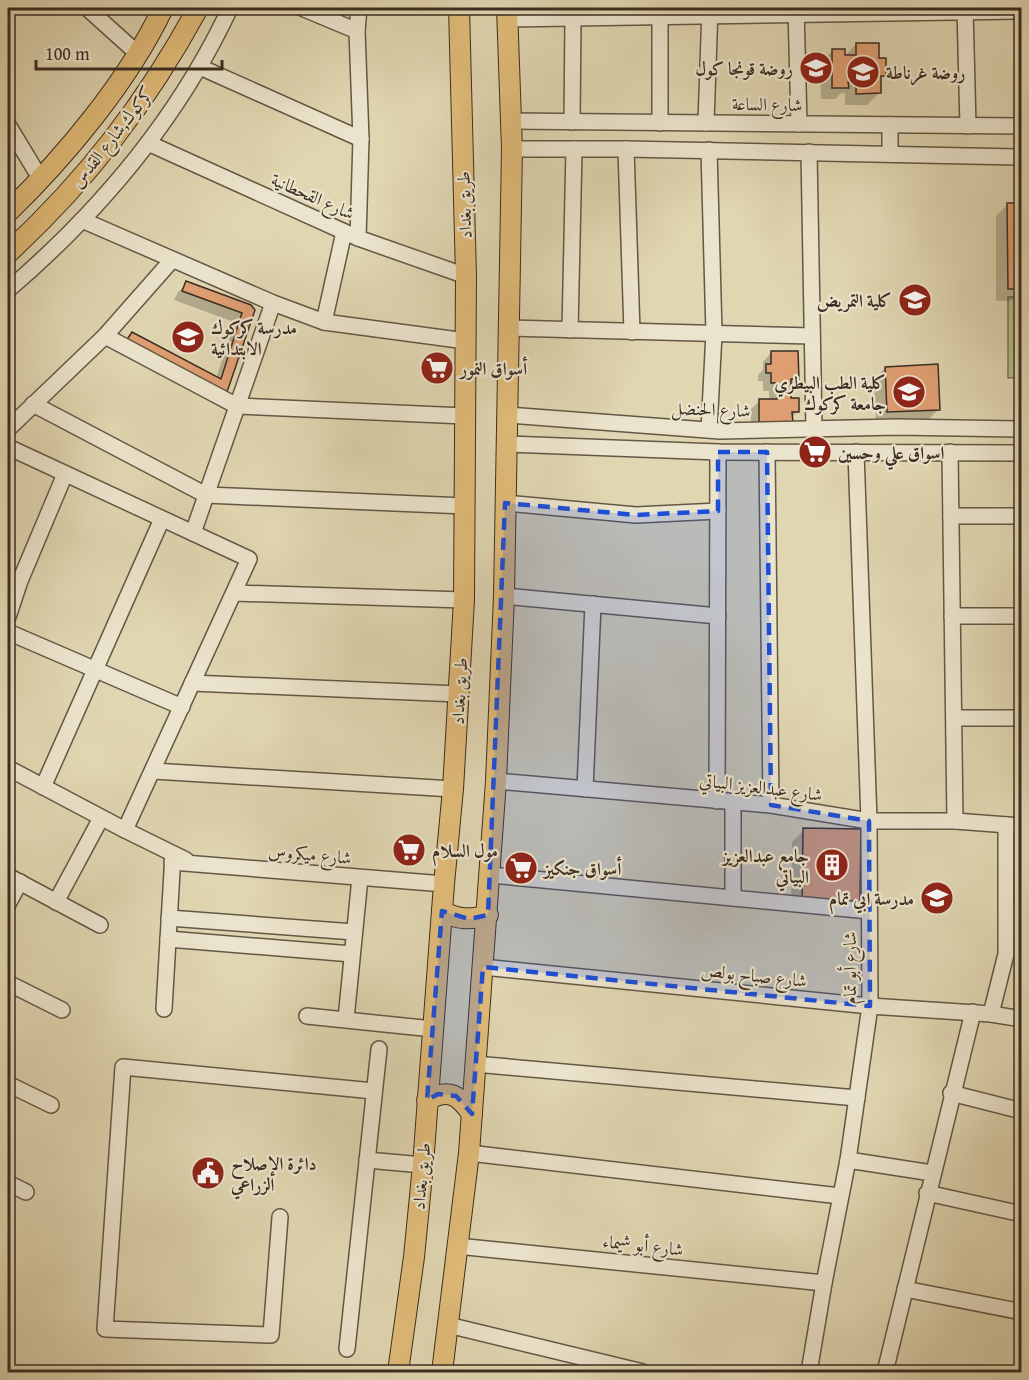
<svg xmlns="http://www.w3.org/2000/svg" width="1029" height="1380" font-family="'Gentium Book Plus',Amiri,serif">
  <rect width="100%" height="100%" fill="#e0d6b1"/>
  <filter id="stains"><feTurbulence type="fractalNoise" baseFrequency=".00333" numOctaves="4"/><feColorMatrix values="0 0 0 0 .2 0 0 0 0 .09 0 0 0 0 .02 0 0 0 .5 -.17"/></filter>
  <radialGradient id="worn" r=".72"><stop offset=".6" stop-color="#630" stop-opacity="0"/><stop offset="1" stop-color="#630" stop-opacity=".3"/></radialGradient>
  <path fill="#b5bd89" stroke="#787556" stroke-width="1.5" d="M 1008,297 L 1021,297 L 1021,377 L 1008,378 Z"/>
  <g fill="#0003">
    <path d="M 856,44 L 878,60 L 884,76 L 879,81 L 879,93 L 867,105 L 845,105 L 845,93 L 841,93 L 835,99 L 821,99 L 820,63 L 832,51 L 844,57 Z"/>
    <path d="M 1008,204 L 1022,204 L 1022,300 L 996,301 L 996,216 Z"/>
    <path d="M 187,283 L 250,307 L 225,394 L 123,342 L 132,333 L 216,379 L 234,322 L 174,300 L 178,292 Z"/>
    <path d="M 771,353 L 797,379 L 790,386 L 790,400 L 798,411 L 791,418 L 751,431 L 751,409 L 760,401 L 769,400 L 769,391 L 763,391 L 763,381 L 758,381 L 758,375 L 763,370 L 763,362 Z"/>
    <path d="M 885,368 L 939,409 L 927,421 L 876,423 L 874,380 Z"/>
    <path d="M 804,830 L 859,901 L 847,913 L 791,912 L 792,842 Z"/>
  </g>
  <g fill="#df9e71" stroke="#3b2d23" stroke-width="1.5">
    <path d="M 856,43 L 879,43 L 879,58 L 886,58 L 886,76 L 881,76 L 881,93 L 856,94 L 856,82 L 848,82 L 849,88 L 832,88 L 832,49 L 845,49 L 845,55 L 856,55 Z"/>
    <path d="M 1007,203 L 1022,203 L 1022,289 L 1008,289 Z"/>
    <path d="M 186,281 L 251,305 L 255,310 L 226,395 L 126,341 L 132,332 L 221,379 L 242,313 L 182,291 Z"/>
    <path d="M 771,351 L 798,351 L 799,379 L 791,379 L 791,398 L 799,398 L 799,412 L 792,412 L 793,422 L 759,423 L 759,399 L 777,399 L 777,383 L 771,383 L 771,373 L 766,373 L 766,364 L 771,364 Z"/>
    <path d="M 938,364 L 940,410 L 887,412 L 885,367 Z"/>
    <path d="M 803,828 L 861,829 L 860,901 L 802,901 Z"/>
  </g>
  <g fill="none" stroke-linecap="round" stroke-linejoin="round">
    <defs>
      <g id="minor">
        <path d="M 87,8 L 137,53"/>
        <path d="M 302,8 L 357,31"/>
        <path d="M 796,8 L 799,124"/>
        <path d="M 965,8 L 968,126"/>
        <path d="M 660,16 L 660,123"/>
        <path d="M 508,19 L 1022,11"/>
        <path d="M 200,67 L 361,139"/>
        <path d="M 511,121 L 1022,126"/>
        <path d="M 572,122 L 573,18"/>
        <path d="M 706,123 L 710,8"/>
        <path d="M 8,125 L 40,178"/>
        <path d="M 148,143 L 358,238 L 466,276"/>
        <path d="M 512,149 L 626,149 L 1022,157"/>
        <path d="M 626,149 L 632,332"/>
        <path d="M 809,152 L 814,429"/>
        <path d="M 890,154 L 890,125"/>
        <path d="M 82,220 L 273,303 L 324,322 L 466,341"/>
        <path d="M 358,238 L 361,139 L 357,31 L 359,8"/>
        <path d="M 8,290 C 99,212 179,117 230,8"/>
        <path d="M 324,322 L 344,232"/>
        <path d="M 509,328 L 812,336"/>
        <path d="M 570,330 L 574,149"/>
        <path d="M 105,336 L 237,406 L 465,416"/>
        <path d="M 33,404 L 206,495 L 465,506"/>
        <path d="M 507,415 L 720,431 L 897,427 L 1022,429"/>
        <path d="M 8,429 L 105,336 L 172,260"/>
        <path d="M 709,430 L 714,333 L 709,150"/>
        <path d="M 507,444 L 718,452 L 1022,453"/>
        <path d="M 8,447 L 249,559 L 125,830"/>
        <path d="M 767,452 L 771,805"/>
        <path d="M 950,452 L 955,821"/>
        <path d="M 505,503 L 636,515 L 718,511"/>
        <path d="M 951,516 L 1022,516"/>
        <path d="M 193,533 L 273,303"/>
        <path d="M 234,593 L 464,600"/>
        <path d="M 504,596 L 718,616"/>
        <path d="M 952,616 L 1022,616"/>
        <path d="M 8,617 L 20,581 L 65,474"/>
        <path d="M 8,632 L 182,707"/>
        <path d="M 192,683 L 459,694"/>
        <path d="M 954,718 L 1022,718"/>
        <path d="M 8,768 L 125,830 L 186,860"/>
        <path d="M 153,771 L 453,789"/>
        <path d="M 496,781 L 771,805 L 869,821 L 955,821 L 1022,826"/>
        <path d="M 43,787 L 162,519"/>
        <path d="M 585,789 L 593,604"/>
        <path d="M 717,801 L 718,452"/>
        <path d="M 733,802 L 733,898"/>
        <path d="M 172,862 L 444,884"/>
        <path d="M 491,875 L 869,911"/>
        <path d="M 8,876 L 100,925"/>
        <path d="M 56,902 L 101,818"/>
        <path d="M 8,904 L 20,882"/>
        <path d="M 169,918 L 354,932"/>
        <path d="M 168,939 L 352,954"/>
        <path d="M 483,967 L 870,1006 L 991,1014 L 1022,1019"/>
        <path d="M 8,983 L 62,1010"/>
        <path d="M 164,1009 L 173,854"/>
        <path d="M 991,1014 L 1006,954 L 1006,825"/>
        <path d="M 307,1016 L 433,1029"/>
        <path d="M 346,1019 L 360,878"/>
        <path d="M 475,1064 L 857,1098"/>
        <path d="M 8,1084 L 51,1105"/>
        <path d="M 951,1093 L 1022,1111"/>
        <path d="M 469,1153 L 840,1196"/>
        <path d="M 367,1160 L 423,1165"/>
        <path d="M 848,1160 L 932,1173"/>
        <path d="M 8,1183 L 26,1192"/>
        <path d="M 927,1193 L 1022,1214"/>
        <path d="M 280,1217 L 271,1335 L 105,1329 L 123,1067 L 374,1091"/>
        <path d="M 457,1246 L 824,1283"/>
        <path d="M 905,1289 L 1022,1312"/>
        <path d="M 448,1325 L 643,1372"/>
        <path d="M 347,1349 L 379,1049"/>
        <path d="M 809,1372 L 824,1283 L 848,1160 L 870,1006 L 869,821 L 856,452"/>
        <path d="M 885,1372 L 973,1012"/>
      </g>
      <g id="major">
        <path d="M 8,212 C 65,157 129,80 163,8"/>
        <path d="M 8,253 C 87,180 147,102 198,8"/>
        <path d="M 442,911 C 458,920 471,920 488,915"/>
        <path d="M 427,1100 C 449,1088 459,1095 472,1114"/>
        <path d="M 398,1372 L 414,1257 L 423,1165 L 444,884 L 453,789 L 464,600 L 466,276 L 459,8"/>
        <path d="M 442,1372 L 469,1153 L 496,781 L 504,596 L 512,149 L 507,8"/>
      </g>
    </defs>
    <use href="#minor" stroke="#645746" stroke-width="18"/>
    <use href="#major" stroke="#3b2d23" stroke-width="22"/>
    <use href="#minor" stroke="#ebe4cc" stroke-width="15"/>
    <use href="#major" stroke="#e0bb78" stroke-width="20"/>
  </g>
  <path fill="#1d4ed8" fill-opacity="0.2" stroke="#1d4ed8" stroke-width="4.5" stroke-dasharray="12 8" stroke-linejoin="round" d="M 718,452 L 767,452 L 771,805 L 869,821 L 870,1006 L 483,967 L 472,1114 L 456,1096 L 438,1094 L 427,1100 L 442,911 L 469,919 L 488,915 L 505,503 L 636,515 L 718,511 Z"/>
  <defs>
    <symbol id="school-disc" viewBox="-11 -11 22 22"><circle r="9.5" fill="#8f2418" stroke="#ebe4cc"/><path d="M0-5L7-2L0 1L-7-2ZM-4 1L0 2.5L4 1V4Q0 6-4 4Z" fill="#fff"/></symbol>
    <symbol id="university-disc" viewBox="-11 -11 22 22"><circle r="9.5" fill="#8f2418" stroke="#ebe4cc"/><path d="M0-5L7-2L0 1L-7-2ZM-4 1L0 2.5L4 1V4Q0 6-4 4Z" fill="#fff"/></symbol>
    <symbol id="supermarket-disc" viewBox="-11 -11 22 22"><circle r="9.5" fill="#8f2418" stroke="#ebe4cc"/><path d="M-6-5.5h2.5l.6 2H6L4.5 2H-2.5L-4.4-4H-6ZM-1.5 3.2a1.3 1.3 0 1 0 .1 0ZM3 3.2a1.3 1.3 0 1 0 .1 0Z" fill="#fff"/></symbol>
    <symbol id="building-disc" viewBox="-11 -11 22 22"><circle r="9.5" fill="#8f2418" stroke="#ebe4cc"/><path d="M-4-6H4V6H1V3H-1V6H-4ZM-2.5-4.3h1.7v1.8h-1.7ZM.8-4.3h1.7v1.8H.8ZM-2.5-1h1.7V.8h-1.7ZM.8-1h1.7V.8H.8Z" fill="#fff"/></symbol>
    <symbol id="civic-disc" viewBox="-11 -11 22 22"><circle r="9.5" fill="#8f2418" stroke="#ebe4cc"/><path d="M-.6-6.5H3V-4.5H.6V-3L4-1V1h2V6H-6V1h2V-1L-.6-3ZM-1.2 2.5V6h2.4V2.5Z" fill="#fff"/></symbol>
  </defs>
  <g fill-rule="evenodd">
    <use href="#school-disc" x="797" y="49" width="38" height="38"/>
    <use href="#school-disc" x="844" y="53" width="38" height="38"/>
    <use href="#university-disc" x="896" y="281" width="38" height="38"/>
    <use href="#school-disc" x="169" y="318" width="38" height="38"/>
    <use href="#supermarket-disc" x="418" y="349" width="38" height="38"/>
    <use href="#university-disc" x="890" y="373" width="38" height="38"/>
    <use href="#supermarket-disc" x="796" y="433" width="38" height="38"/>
    <use href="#supermarket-disc" x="390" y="831" width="38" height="38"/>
    <use href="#building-disc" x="813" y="846" width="38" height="38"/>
    <use href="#supermarket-disc" x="502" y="849" width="38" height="38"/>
    <use href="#school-disc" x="918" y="879" width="38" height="38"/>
    <use href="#civic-disc" x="189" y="1154" width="38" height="38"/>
  </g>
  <g text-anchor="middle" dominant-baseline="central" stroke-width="4.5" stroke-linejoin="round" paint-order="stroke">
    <g font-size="18" font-weight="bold" fill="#3b2d23" stroke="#ebe4cc" text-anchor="start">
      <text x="793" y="68" text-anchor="end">روضة قونجا كول</text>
      <text x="886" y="72">روضة غرناطة</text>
      <text x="892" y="300" text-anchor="end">كلية التمريض</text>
      <text x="211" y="327">مدرسة كركوك<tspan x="211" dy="21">الابتدائية</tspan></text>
      <text x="460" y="368">أسواق النمور</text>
      <text x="886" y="382" text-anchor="end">كلية الطب البيطري<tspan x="886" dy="21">جامعة كركوك</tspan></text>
      <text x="838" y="452">اسواق علي وحسين</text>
      <text x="432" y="850">مول السلام</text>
      <text x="809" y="855" text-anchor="end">جامع عبدالعزيز<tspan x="809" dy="21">البياتي</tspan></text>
      <text x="544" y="868">أسواق جنكيز</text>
      <text x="914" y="898" text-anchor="end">مدرسة ابي تمام</text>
      <text x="231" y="1163">دائرة الإصلاح<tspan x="231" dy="21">الزراعي</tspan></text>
    </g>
    <g font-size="18" fill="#3b2d23" stroke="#ebe4cc">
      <text transform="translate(767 104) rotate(1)">شارع الساعة</text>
      <text transform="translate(112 137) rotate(-52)">كركوك,شارع القدس</text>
      <text transform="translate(313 196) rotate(24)">شارع القحطانية</text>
      <text transform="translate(464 205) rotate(-92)">طريق بغداد</text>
      <text transform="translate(711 409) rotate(2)">شارع الحنضل</text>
      <text transform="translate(459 691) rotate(-87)">طريق بغداد</text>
      <text transform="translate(761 787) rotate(7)">شارع عبدالعزيز البياتي</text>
      <text transform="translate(310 854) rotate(5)">شارع ميكروس</text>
      <text transform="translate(849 968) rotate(-90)">شارع أبو تمام</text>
      <text transform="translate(754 975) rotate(6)">شارع صباح بولص</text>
      <text transform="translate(421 1176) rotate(-85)">طريق بغداد</text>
      <text transform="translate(643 1245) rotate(6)">شارع أبو شيماء</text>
    </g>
  </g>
  <rect width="1029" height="1380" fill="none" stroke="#e0d6b1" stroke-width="30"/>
  <rect x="9" y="9" width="1011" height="1362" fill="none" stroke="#3b2d23" stroke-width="3"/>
  <rect x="15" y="15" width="999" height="1350" fill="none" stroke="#3b2d23" stroke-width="1.5"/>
  <path d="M36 60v9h186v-9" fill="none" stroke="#3b2d23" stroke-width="3"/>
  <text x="45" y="60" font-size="18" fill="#3b2d23" stroke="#ebe4cc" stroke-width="4.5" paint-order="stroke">100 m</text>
  <rect width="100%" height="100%" filter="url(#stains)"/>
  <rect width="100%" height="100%" fill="url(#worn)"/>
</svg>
